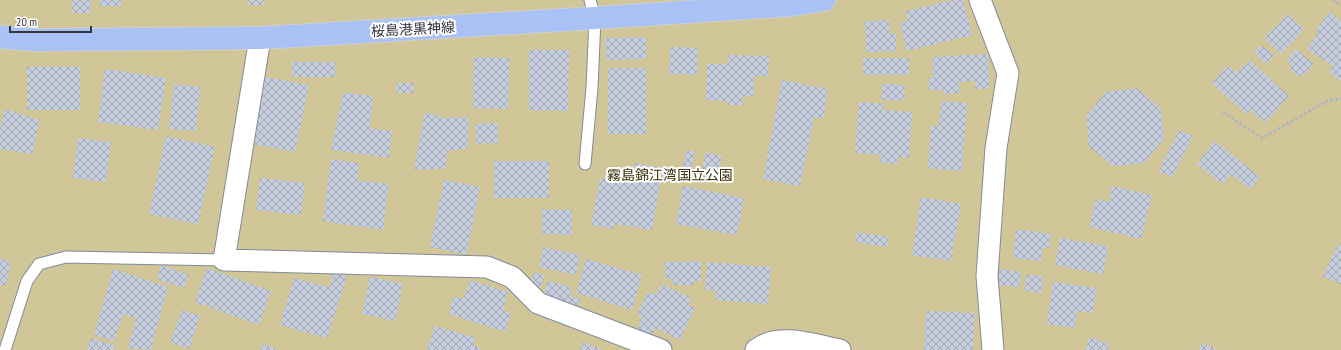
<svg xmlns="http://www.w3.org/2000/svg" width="1341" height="350" font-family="'PT Sans Narrow','Noto Sans JP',sans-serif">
  <defs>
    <pattern id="building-cross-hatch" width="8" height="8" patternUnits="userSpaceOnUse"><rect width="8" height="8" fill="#c5cddc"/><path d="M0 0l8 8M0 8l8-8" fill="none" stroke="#a1a7b4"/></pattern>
  </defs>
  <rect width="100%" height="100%" fill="#e5edfb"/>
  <rect fill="#d0c698" x="0" y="0" width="1341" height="350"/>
  <g fill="url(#building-cross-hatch)">
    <path d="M 72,0 L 91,0 L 90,13 L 72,13 Z"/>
    <rect x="100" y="0" width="21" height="6"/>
    <rect x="248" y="0" width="16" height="5"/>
    <path d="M 954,0 L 963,0 L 972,35 L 907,51 L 900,23 L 908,21 L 906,11 Z"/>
    <path d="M 1329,12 L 1341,21 L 1341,81 L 1329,72 L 1333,66 L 1307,49 L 1319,32 L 1316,30 Z"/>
    <path d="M 1288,14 L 1304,29 L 1281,54 L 1264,38 Z"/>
    <path d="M 889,20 L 890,34 L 896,33 L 896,51 L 866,52 L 865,21 Z"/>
    <path d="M 646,37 L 646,59 L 606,60 L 605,38 Z"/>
    <path d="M 1261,45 L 1274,55 L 1267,64 L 1254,53 Z"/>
    <path d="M 670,47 L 698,48 L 697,75 L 669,74 Z"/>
    <path d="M 1296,49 L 1314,64 L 1304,75 L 1302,74 L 1299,77 L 1289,68 L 1291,65 L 1287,60 Z"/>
    <path d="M 529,50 L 569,50 L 568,111 L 529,110 Z"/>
    <path d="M 988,54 L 989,88 L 975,89 L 975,81 L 959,82 L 959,93 L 943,94 L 943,90 L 929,90 L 929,78 L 933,78 L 932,57 Z"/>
    <path d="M 729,55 L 769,56 L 768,76 L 754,76 L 754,96 L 743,96 L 742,105 L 728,105 L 728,101 L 706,100 L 707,64 L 728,64 Z"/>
    <path d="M 474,57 L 509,58 L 508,109 L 473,108 Z"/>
    <rect x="863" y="58" width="46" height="17"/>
    <path d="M 1249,60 L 1289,96 L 1265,123 L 1250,110 L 1246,114 L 1212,83 L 1228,65 L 1237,74 Z"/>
    <rect x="292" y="62" width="43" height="15"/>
    <rect x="27" y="67" width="53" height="43"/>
    <rect x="608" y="68" width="38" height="66"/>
    <path d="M 105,69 L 166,78 L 158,130 L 98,122 Z"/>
    <path d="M 265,77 L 309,85 L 295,152 L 252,144 Z"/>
    <path d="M 782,80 L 828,89 L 823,119 L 814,117 L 800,186 L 763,179 Z"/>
    <rect x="396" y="83" width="18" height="10"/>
    <path d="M 174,84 L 200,87 L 196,131 L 169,129 Z"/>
    <path d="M 882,84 L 905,85 L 904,100 L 881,100 Z"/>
    <path d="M 1137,88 L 1161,109 L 1164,139 L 1144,163 L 1113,166 L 1089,147 L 1086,116 L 1106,92 Z"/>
    <path d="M 343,93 L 373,96 L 370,128 L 392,131 L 389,158 L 331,150 Z"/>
    <path d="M 941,101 L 967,103 L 962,171 L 928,168 L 931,125 L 939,126 Z"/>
    <path d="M 859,102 L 884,104 L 883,110 L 912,112 L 909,158 L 898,157 L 898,164 L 881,163 L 881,155 L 855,153 Z"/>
    <path d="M 5,109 L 39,120 L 33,154 L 0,149 L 0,128 Z"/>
    <path d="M 425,112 L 442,118 L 468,117 L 468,148 L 447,151 L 446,168 L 414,170 Z"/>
    <path d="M 498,123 L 498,143 L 476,144 L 475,124 Z"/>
    <path d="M 1179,130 L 1193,136 L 1172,177 L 1159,171 Z"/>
    <path d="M 166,136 L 215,147 L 198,224 L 149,214 Z"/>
    <path d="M 78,138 L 111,142 L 106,182 L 73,178 Z"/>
    <path d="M 1215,141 L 1260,177 L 1250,189 L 1231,174 L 1222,184 L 1197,164 Z"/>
    <path d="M 687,150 L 695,152 L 690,174 L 681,173 Z"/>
    <path d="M 706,152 L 722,156 L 716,181 L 700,177 Z"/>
    <path d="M 331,159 L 359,163 L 357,180 L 389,184 L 383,230 L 323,221 Z"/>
    <rect x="494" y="161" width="55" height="37"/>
    <path d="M 635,163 L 663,168 L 652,230 L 615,224 L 614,229 L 591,225 L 600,178 L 631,183 Z"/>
    <path d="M 260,178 L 305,183 L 301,215 L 256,210 Z"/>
    <path d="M 444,180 L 480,187 L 466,255 L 430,247 Z"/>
    <path d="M 683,186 L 744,198 L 737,235 L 676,224 Z"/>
    <path d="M 1112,186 L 1152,195 L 1141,239 L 1089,227 L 1096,199 L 1109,202 Z"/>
    <path d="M 921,197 L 961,204 L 951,261 L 912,255 Z"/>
    <path d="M 542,209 L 572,210 L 572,235 L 542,234 Z"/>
    <path d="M 1016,229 L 1051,234 L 1049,248 L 1043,248 L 1041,261 L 1013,258 Z"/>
    <path d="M 857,232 L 888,237 L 887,247 L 856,242 Z"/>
    <path d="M 1060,238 L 1108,246 L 1103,274 L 1055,265 Z"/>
    <path d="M 1338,244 L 1341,245 L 1341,284 L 1323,276 Z"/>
    <path d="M 543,247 L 580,255 L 576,275 L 539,267 Z"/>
    <path d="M 0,259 L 11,261 L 6,286 L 0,285 Z"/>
    <path d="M 586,259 L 642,275 L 632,310 L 576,293 Z"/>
    <path d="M 701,261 L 701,281 L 693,281 L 693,285 L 673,285 L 673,279 L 665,279 L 665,262 Z"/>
    <path d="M 707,262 L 771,267 L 768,304 L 716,300 L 716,291 L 705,290 Z"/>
    <path d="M 161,265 L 189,275 L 184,288 L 157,279 Z"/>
    <path d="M 207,268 L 271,291 L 259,325 L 195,302 Z"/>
    <path d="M 113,269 L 168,287 L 151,350 L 128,348 L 136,318 L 123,314 L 114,341 L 94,335 Z"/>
    <path d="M 999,269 L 1021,272 L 1019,287 L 997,285 Z"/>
    <path d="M 334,272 L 347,277 L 327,338 L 280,325 L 294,278 L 329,287 Z"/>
    <path d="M 534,272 L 545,276 L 540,288 L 529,284 Z"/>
    <path d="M 1026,275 L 1043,276 L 1042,293 L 1025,291 Z"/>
    <path d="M 370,277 L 403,284 L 395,321 L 362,314 Z"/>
    <path d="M 470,280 L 508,292 L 503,310 L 511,314 L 505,332 L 449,314 L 453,297 L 463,299 Z"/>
    <path d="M 548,281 L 572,287 L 570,296 L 580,298 L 578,307 L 543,299 Z"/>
    <path d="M 1053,282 L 1096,288 L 1093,313 L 1077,311 L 1075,328 L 1047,324 Z"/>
    <path d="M 661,284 L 691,298 L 688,305 L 695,308 L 680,340 L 655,328 L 651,337 L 637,330 L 642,318 L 637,315 L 648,291 L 656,295 Z"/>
    <path d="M 182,310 L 200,316 L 189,349 L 170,342 Z"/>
    <path d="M 926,311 L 975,313 L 973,350 L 924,350 Z"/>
    <path d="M 435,326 L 476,338 L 473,345 L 480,348 L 480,350 L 427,350 Z"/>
    <path d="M 1090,337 L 1109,344 L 1107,350 L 1085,350 Z"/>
    <path d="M 91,338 L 115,346 L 113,350 L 87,350 Z"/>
    <path d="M 582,342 L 603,350 L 580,350 Z"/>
    <path d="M 1202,343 L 1218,350 L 1199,350 Z"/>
    <path d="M 262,344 L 279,350 L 260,350 Z"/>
  </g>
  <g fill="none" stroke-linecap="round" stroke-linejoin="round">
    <defs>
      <g id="lane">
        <path d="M 585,164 L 592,88 L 595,18 L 590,0"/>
        <path d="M 5,350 L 27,281 L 39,264 L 66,257 L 224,260"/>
      </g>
      <g id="street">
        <path d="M 980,0 L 1008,73 L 996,148 L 987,276 L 993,350"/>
        <path d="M 260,38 L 224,260 L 487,267 L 512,277 L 538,303 L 661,350"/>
        <path d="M 756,350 C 778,332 815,345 840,350"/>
      </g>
      <path id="primary" d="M 0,37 L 35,40 L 260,38 L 595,18 L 792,5 L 824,0"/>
    </defs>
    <use href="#lane" stroke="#838a97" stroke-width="13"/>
    <use href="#street" stroke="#838a97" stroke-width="23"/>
    <use href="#primary" stroke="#cecfd0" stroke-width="24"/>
    <g stroke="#adb3bf" stroke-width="2.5" stroke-dasharray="3 2" stroke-linecap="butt">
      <path d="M 1332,0 L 1341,5"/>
      <path d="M 1223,112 L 1262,138 L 1329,100 L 1341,99"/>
    </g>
    <use href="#lane" stroke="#fff" stroke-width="11"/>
    <use href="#street" stroke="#fff" stroke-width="21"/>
    <use href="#primary" stroke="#a9c1f5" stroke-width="22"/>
  </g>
  <g text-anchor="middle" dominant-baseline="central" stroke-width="4" stroke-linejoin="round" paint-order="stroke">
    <g font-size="14" fill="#33363c" stroke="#fff">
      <text transform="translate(413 29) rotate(-3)">桜島港黒神線</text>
    </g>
    <g font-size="14" fill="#393107" stroke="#fff">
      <text x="670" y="175">霧島錦江湾国立公園</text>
    </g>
  </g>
  <path d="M10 26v6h81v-6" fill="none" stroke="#33363c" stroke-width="2"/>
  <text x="16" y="26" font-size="12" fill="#33363c" stroke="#ffffff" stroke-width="3" paint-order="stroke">20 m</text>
</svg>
